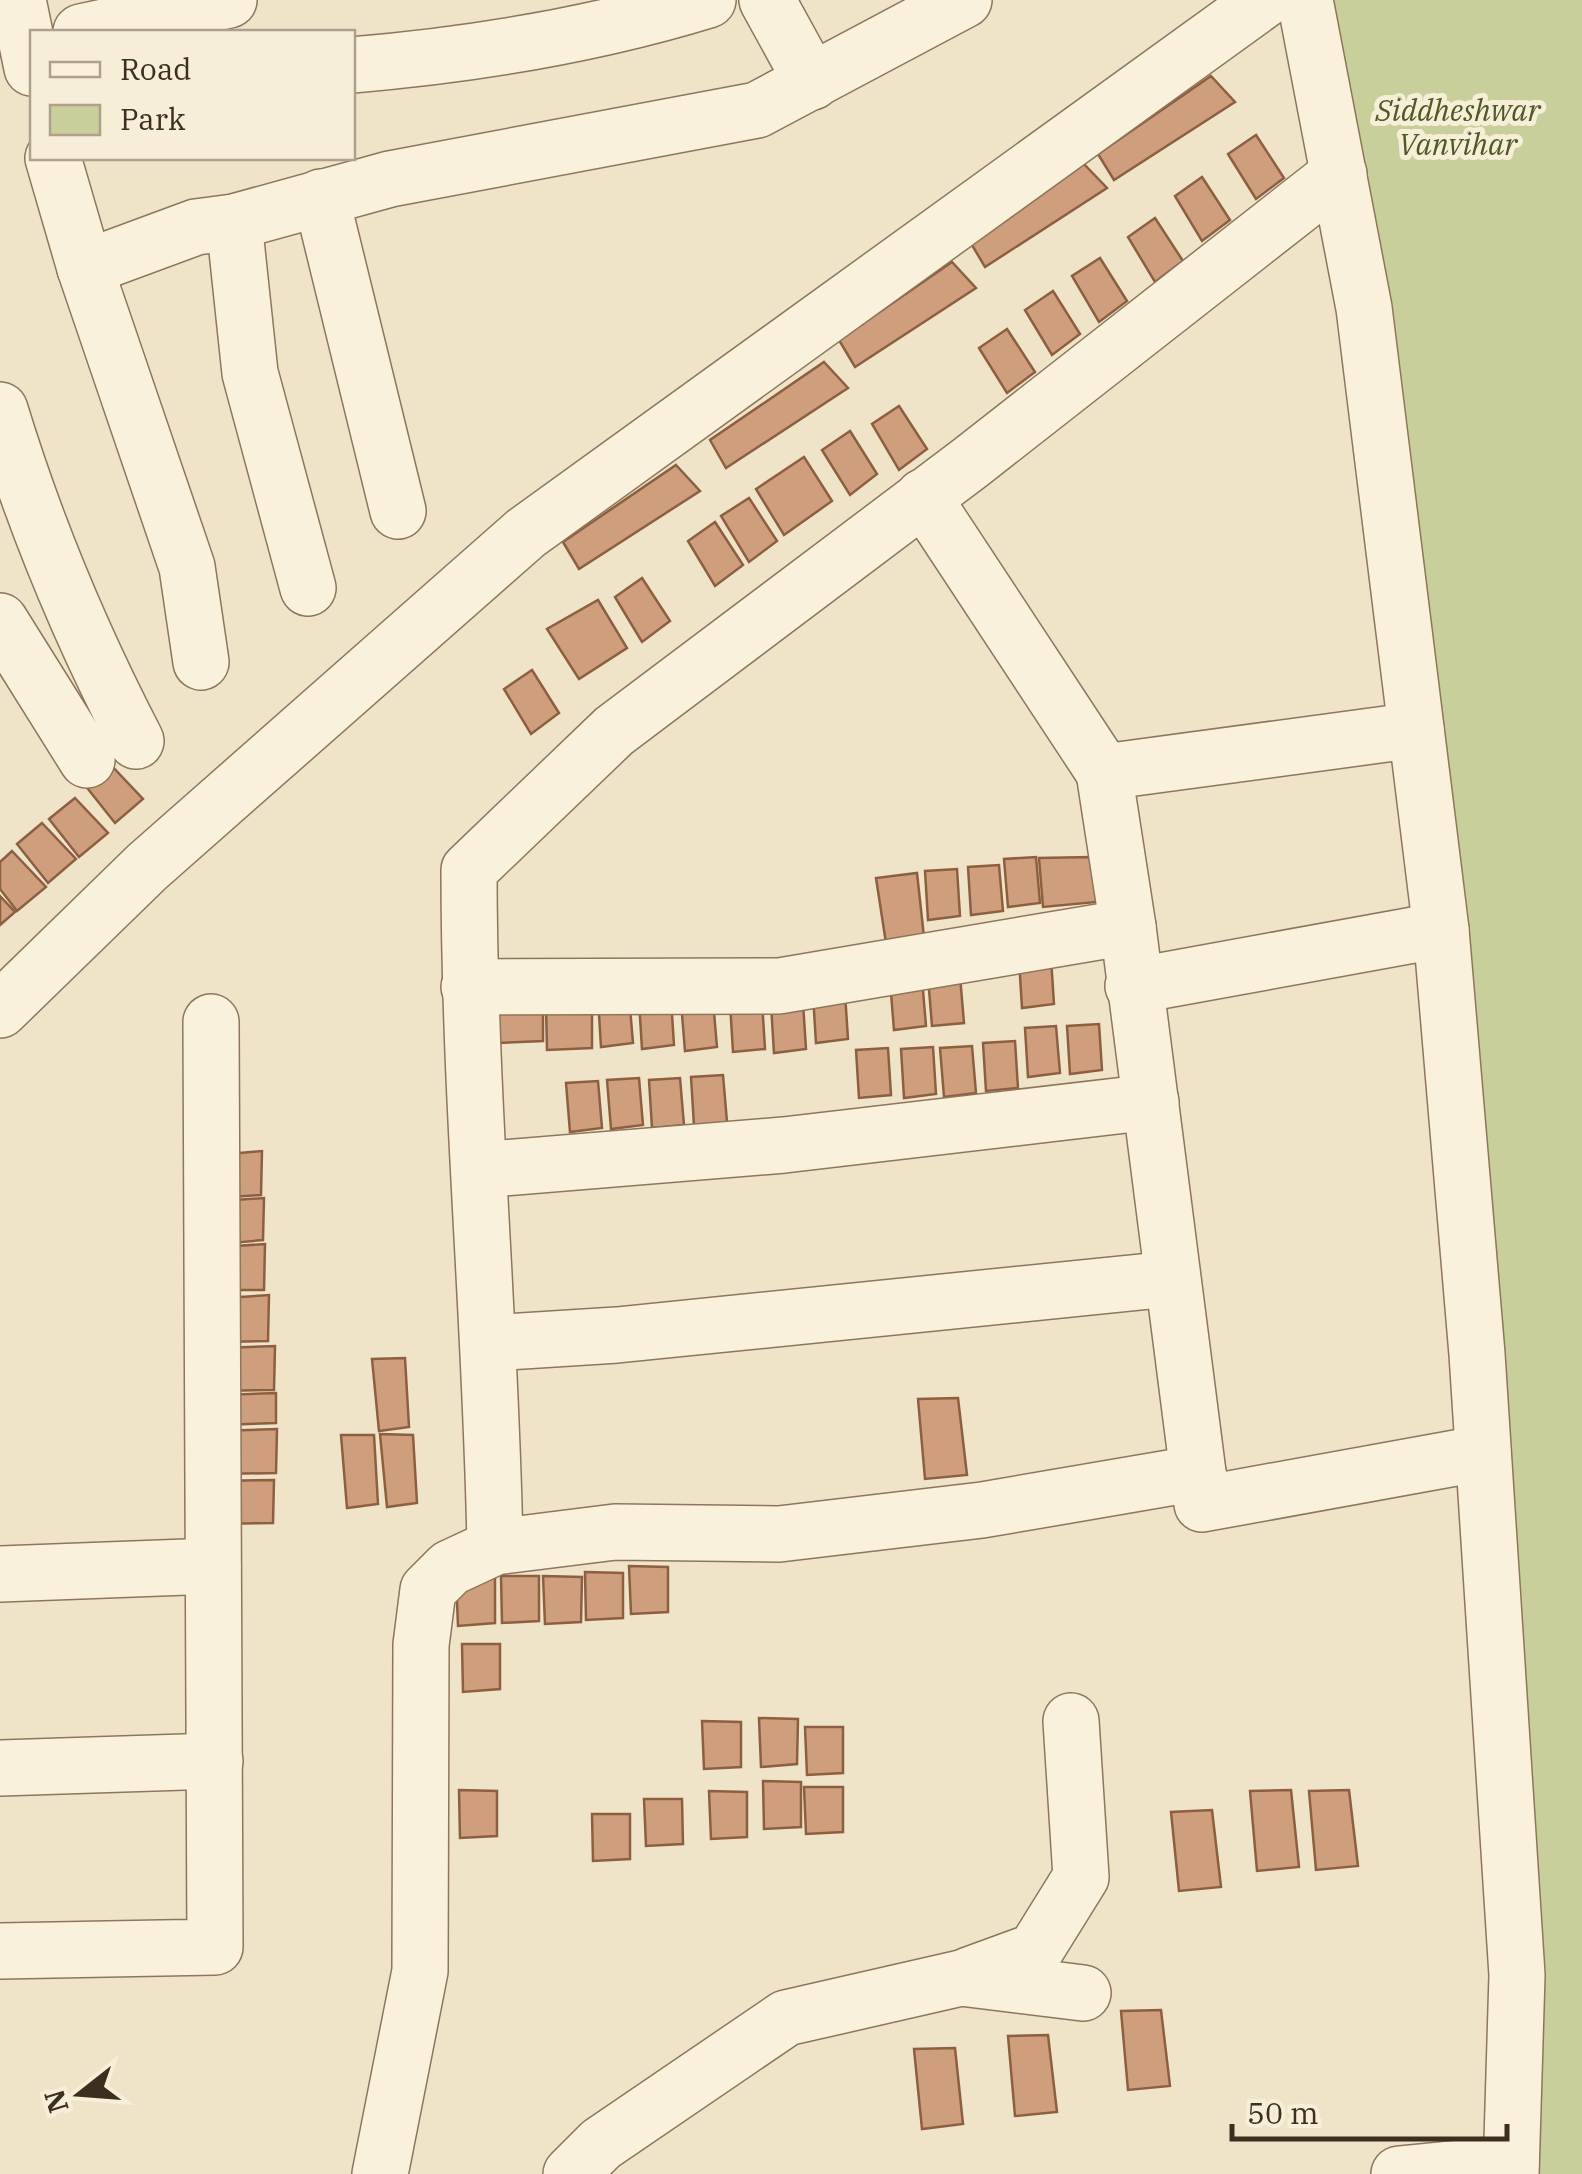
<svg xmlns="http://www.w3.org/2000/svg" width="1582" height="2174" font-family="'IBM Plex Serif',serif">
  <rect width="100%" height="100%" fill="#f0e4c8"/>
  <path fill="#c9cf9b" d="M 1305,0 L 1582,0 L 1582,2174 L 1511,2174 L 1469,1265 Z"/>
  <g fill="#cf9f7d" stroke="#8d5f41" stroke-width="2.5">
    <path d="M 1211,76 L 1235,102 L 1114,180 L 1098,154 Z"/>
    <path d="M 1256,135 L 1284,178 L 1256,199 L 1228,154 Z"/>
    <path d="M 1082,162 L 1107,188 L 985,267 L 969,240 Z"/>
    <path d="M 1202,177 L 1230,220 L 1202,241 L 1175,196 Z"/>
    <path d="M 1155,218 L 1183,261 L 1155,282 L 1128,237 Z"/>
    <path d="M 1100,258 L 1127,301 L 1099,322 L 1072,276 Z"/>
    <path d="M 952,262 L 976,288 L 855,367 L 839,340 Z"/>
    <path d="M 1053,291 L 1080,334 L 1052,355 L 1025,310 Z"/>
    <path d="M 1007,329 L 1035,372 L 1007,393 L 979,348 Z"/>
    <path d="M 824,362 L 848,388 L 726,468 L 710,440 Z"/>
    <path d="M 899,406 L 927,449 L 899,470 L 872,424 Z"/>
    <path d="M 850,431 L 877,474 L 850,495 L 822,450 Z"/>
    <path d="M 804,457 L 832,501 L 784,535 L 756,489 Z"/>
    <path d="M 676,465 L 700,491 L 579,569 L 563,542 Z"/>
    <path d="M 749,498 L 777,541 L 749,562 L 721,516 Z"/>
    <path d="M 715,522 L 743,565 L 715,586 L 688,541 Z"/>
    <path d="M 642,578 L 670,621 L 642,642 L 615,597 Z"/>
    <path d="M 598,600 L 627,648 L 579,679 L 547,629 Z"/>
    <path d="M 532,670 L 559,713 L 531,734 L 504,689 Z"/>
    <path d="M 109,763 L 143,799 L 115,823 L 84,784 Z"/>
    <path d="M 75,798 L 108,833 L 79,857 L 49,819 Z"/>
    <path d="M 42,823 L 76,859 L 48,883 L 17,844 Z"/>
    <path d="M 12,851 L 46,887 L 17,911 L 0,889 L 0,862 Z"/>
    <path d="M 1036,857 L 1040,903 L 1008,907 L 1004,859 Z"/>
    <path d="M 1091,857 L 1097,902 L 1043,907 L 1039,858 Z"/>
    <path d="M 999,865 L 1003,911 L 971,915 L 968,867 Z"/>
    <path d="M 957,869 L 960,916 L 928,920 L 925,871 Z"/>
    <path d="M 917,873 L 924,937 L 886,943 L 876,878 Z"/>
    <path d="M 0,896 L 15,912 L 0,925 Z"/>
    <path d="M 1051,958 L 1054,1004 L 1022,1008 L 1019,960 Z"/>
    <path d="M 960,976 L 964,1023 L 932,1026 L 928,977 Z"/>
    <path d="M 922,979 L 926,1026 L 894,1030 L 890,981 Z"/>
    <path d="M 845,993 L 848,1039 L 816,1043 L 813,995 Z"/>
    <path d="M 629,996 L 633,1043 L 601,1047 L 598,998 Z"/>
    <path d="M 497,999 L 543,1003 L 543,1041 L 498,1043 Z"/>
    <path d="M 671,999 L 674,1045 L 642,1049 L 639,1001 Z"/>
    <path d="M 713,1001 L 717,1047 L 685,1051 L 681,1002 Z"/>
    <path d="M 762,1001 L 765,1049 L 733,1052 L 730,1003 Z"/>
    <path d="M 803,1003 L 806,1049 L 774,1053 L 771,1004 Z"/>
    <path d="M 546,1006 L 592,1010 L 592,1048 L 547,1050 Z"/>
    <path d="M 1099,1024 L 1102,1070 L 1070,1074 L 1067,1026 Z"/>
    <path d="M 1056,1026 L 1060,1073 L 1028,1077 L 1025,1028 Z"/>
    <path d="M 1015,1041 L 1018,1088 L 986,1091 L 983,1043 Z"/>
    <path d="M 972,1046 L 976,1093 L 944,1097 L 940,1048 Z"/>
    <path d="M 933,1047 L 936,1094 L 904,1098 L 901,1049 Z"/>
    <path d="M 888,1048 L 891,1095 L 859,1098 L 856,1050 Z"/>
    <path d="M 723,1075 L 727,1122 L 694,1126 L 691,1077 Z"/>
    <path d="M 639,1078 L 643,1125 L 611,1129 L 607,1080 Z"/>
    <path d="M 680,1078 L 684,1125 L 652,1128 L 649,1080 Z"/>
    <path d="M 598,1081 L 602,1128 L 570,1132 L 566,1083 Z"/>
    <path d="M 262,1151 L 261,1195 L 218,1198 L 218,1155 Z"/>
    <path d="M 264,1198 L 263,1240 L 221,1244 L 220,1201 Z"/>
    <path d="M 265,1244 L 264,1290 L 221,1290 L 222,1247 Z"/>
    <path d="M 269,1295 L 268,1341 L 225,1342 L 225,1298 Z"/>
    <path d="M 275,1346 L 274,1390 L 219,1391 L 219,1348 Z"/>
    <path d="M 405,1358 L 409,1427 L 379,1431 L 372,1359 Z"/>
    <path d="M 276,1393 L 276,1423 L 220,1425 L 219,1395 Z"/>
    <path d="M 958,1398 L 967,1475 L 925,1479 L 918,1399 Z"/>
    <path d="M 277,1429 L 276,1473 L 220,1474 L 220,1431 Z"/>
    <path d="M 380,1434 L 413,1435 L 417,1503 L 387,1507 Z"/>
    <path d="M 341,1435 L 374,1435 L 378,1504 L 347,1508 Z"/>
    <path d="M 274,1480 L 273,1523 L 217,1524 L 217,1481 Z"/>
    <path d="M 629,1566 L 668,1567 L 668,1612 L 631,1614 Z"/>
    <path d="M 585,1572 L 623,1573 L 623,1618 L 586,1620 Z"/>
    <path d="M 501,1576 L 539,1576 L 539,1621 L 502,1623 Z"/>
    <path d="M 543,1576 L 582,1577 L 581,1622 L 545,1624 Z"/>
    <path d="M 456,1578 L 495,1578 L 495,1623 L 458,1626 Z"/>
    <path d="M 462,1644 L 500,1644 L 500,1689 L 463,1692 Z"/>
    <path d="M 759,1718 L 798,1719 L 797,1764 L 761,1767 Z"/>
    <path d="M 702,1721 L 741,1722 L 741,1767 L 704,1769 Z"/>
    <path d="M 805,1727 L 843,1727 L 843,1773 L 807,1775 Z"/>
    <path d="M 763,1781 L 801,1782 L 801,1827 L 764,1829 Z"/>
    <path d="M 804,1787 L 843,1787 L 843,1832 L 806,1834 Z"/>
    <path d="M 459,1790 L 497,1791 L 497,1836 L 460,1838 Z"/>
    <path d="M 1291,1790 L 1299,1867 L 1257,1871 L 1250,1791 Z"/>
    <path d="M 1349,1790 L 1358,1866 L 1316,1870 L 1309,1791 Z"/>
    <path d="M 709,1791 L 747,1792 L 747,1837 L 711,1839 Z"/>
    <path d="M 644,1799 L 682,1799 L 683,1844 L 646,1846 Z"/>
    <path d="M 1212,1810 L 1221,1887 L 1179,1891 L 1171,1812 Z"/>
    <path d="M 592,1814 L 630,1814 L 630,1859 L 593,1861 Z"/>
    <path d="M 1161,2010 L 1170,2086 L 1128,2090 L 1121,2011 Z"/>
    <path d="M 1048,2035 L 1057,2112 L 1015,2116 L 1008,2036 Z"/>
    <path d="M 955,2048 L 963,2124 L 922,2129 L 914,2049 Z"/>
  </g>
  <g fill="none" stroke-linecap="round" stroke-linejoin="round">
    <defs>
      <g id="minor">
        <path d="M 18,0 L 32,68"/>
        <path d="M 767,0 L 812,82"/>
        <path d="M 1305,0 L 1364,308 L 1441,930 L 1477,1354 L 1517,1975 L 1511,2174"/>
        <path d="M 81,32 L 229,0"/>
        <path d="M 352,65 C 471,55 594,35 708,0"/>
        <path d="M 53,158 L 85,268 L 187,567 L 201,662"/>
        <path d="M 321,197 L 398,511"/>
        <path d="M 234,222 L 250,373 L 308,588"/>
        <path d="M 85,268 L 196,227 L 234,222 L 390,179 L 757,110 L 964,0"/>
        <path d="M 0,410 C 35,525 81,635 136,741"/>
        <path d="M 923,497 L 1104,772 L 1416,730"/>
        <path d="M 0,621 L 87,760"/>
        <path d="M 1128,927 L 1202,1504 L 1483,1453"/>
        <path d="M 1133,986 L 1441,930"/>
        <path d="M 469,987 L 779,986 L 1128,927 L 1104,772"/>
        <path d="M 0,1010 L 147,867 L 526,533 L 1264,0"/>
        <path d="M 479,1170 L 784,1145 L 1151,1102"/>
        <path d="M 491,1343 L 617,1335 L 1170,1279"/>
        <path d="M 495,1547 C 491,1321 469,1097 469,870 L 614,731 L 970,463 L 1339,174"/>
        <path d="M 0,1574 L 213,1566"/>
        <path d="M 0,1768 L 215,1761"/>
        <path d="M 0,1951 L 215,1947 L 211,1022"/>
        <path d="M 969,1975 L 1035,1951 L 1081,1877 L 1071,1721"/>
        <path d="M 380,2174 L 420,1971 L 421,1645 L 428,1590 L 450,1568 L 495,1547 L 615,1532 L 779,1534 L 982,1510 L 1198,1473"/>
        <path d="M 571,2174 L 601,2144 L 786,2018 L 961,1978 L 1083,1993"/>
        <path d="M 1399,2174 L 1511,2163"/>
      </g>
    </defs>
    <use href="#minor" stroke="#8d765c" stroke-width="58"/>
    <use href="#minor" stroke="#faf1dc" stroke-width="55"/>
  </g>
  <g text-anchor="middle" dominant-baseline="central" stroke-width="10" stroke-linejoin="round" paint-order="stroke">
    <g font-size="30" font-style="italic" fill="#4d5a26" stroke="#f7eed8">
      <text x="1458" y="109">Siddheshwar<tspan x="1458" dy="34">Vanvihar</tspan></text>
    </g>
  </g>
  <rect x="30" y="30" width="325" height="130" fill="#f7eed8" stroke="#ada18e" stroke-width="2.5"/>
  <rect x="50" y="62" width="50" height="15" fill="#faf1dc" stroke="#ada18e" stroke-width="2.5"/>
  <text x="120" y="80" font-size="30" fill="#3d2e20">Road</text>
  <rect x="50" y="105" width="50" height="30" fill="#c9cf9b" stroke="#ada18e" stroke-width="2.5"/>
  <text x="120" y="130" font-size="30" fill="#3d2e20">Park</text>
  <g transform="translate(80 2094) rotate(253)" stroke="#f7eed8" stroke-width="8" paint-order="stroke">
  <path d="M0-8L18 38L0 25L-18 38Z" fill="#3d2e20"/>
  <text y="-15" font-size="28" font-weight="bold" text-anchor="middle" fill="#3d2e20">N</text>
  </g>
  <path d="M1232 2124v15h275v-15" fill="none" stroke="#3d2e20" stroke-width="5"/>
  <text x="1247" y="2124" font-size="30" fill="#3d2e20" stroke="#f7eed8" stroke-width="8" paint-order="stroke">50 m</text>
</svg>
